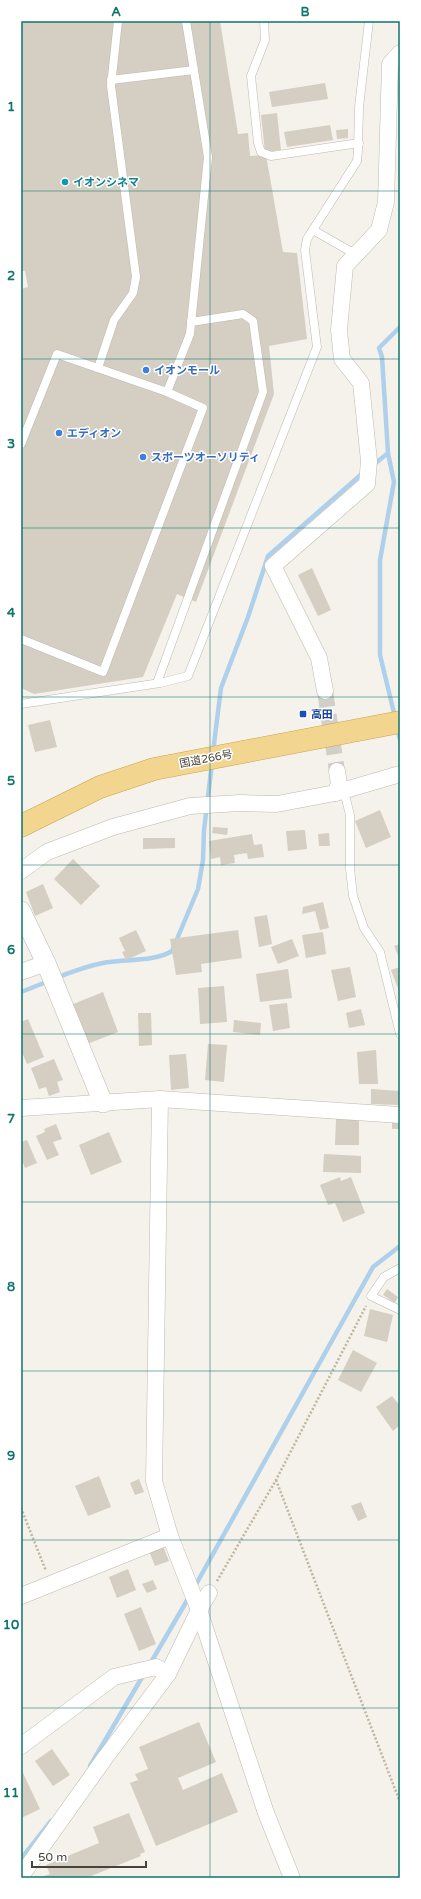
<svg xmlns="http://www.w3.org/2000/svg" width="421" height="1899" font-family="'Varela Round','Noto Sans JP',sans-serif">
  <rect width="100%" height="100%" fill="#f4f2eb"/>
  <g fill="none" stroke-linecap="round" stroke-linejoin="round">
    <g stroke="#afd0ea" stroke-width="4.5">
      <path d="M 388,453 L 394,482 L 380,560 L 380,655 L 395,717"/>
      <path d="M 372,466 L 388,453 L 382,357 L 379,348 L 400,327"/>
      <path d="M 397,729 L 400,739"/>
      <path d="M 213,752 L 221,688 L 248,617 L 268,556 L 364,472"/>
      <path d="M 56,978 C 71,972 87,966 103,963 C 123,959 155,962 172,951 L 198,889 L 203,860 L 204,830 L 212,763"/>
      <path d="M 21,992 L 49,981"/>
      <path d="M 194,1588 L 373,1267 L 400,1246"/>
      <path d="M 150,1664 L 189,1597"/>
      <path d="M 90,1766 L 144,1674"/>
      <path d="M 21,1859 L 51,1821"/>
    </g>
  </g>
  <g fill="#d5cec2">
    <path d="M 21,21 L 220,21 L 238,134 L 248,133 L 250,156 L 266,155 L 283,252 L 297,253 L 307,339 L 269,346 L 274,394 L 196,602 L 177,594 L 143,677 L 34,694 L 21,688 L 21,289 L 28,287 L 25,271 L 21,271 Z"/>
    <path d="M 325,83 L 328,99 L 272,107 L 269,92 Z"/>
    <path d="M 277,113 L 281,150 L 265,152 L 261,115 Z"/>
    <path d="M 330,125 L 333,140 L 287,147 L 284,132 Z"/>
    <path d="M 348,129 L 348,138 L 337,139 L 336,130 Z"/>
    <path d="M 312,568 L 331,610 L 318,616 L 298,575 Z"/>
    <path d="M 50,720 L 57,747 L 35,752 L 28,725 Z"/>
    <path d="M 380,810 L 391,837 L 366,848 L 355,821 Z"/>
    <path d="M 213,827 L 228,828 L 227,835 L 212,833 Z"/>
    <path d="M 305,830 L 307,849 L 288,851 L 286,831 Z"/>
    <path d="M 329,833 L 330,846 L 319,846 L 318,834 Z"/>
    <path d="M 252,834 L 254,845 L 262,844 L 264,857 L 248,859 L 247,853 L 234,855 L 235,863 L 221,865 L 220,857 L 211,859 L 209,841 Z"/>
    <path d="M 143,838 L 175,838 L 175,848 L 143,849 Z"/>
    <path d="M 73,859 L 100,886 L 81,905 L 54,879 Z"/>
    <path d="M 43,884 L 53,908 L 35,916 L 26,892 Z"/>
    <path d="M 323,902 L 329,928 L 320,930 L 315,911 L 302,914 L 303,907 Z"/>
    <path d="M 267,915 L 272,944 L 259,947 L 254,917 Z"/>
    <path d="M 136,930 L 146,951 L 126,960 L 122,952 L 125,951 L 119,938 Z"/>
    <path d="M 238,930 L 242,958 L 201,964 L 202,972 L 176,975 L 170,939 Z"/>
    <path d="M 323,932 L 326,954 L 306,958 L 302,935 Z"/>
    <path d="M 292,939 L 299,956 L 278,964 L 271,947 Z"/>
    <path d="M 400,944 L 400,960 L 394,946 Z"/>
    <path d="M 350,967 L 356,997 L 338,1001 L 331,970 Z"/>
    <path d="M 400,967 L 400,990 L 399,991 L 391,970 Z"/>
    <path d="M 288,969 L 292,998 L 260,1002 L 256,974 Z"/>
    <path d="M 224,986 L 227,1022 L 200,1024 L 198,988 Z"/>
    <path d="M 103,992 L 118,1032 L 87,1044 L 71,1005 Z"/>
    <path d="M 287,1003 L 290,1028 L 273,1031 L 269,1005 Z"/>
    <path d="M 361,1009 L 365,1025 L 349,1028 L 346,1013 Z"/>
    <path d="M 138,1013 L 151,1013 L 152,1045 L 139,1046 Z"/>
    <path d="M 28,1019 L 44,1057 L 27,1064 L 21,1050 L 21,1022 Z"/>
    <path d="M 234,1020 L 261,1023 L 260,1035 L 233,1032 Z"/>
    <path d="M 208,1044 L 227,1045 L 224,1082 L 205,1080 Z"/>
    <path d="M 376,1050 L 378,1084 L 359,1084 L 357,1052 Z"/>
    <path d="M 186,1054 L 189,1088 L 171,1090 L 169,1055 Z"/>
    <path d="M 54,1059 L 63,1080 L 57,1082 L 60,1092 L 49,1096 L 46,1087 L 39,1089 L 31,1068 Z"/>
    <path d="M 371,1089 L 400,1091 L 400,1105 L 371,1104 Z"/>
    <path d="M 336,1119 L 359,1119 L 359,1145 L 335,1145 Z"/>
    <rect x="392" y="1119" width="8" height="10"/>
    <path d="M 56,1124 L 62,1139 L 53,1142 L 59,1155 L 47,1160 L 36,1136 L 45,1132 L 44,1129 Z"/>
    <path d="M 109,1132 L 122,1162 L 91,1175 L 79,1145 Z"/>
    <path d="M 27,1140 L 37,1163 L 25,1168 L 21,1158 L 21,1142 Z"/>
    <path d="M 324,1154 L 361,1156 L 361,1173 L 323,1172 Z"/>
    <path d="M 340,1177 L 341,1181 L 351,1177 L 365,1213 L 343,1222 L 335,1203 L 328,1205 L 320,1185 Z"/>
    <path d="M 387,1289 L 398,1297 L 395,1303 L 383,1295 Z"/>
    <path d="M 370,1309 L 393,1315 L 387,1342 L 364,1336 Z"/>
    <path d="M 353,1350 L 377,1363 L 361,1392 L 338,1380 Z"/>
    <path d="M 392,1396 L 400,1406 L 400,1425 L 393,1431 L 376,1407 Z"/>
    <path d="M 99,1476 L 111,1507 L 88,1516 L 75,1486 Z"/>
    <path d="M 139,1479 L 144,1492 L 135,1495 L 130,1483 Z"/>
    <path d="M 361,1502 L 367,1517 L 358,1521 L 351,1506 Z"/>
    <path d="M 163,1546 L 169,1561 L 155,1566 L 149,1551 Z"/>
    <path d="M 128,1569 L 136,1590 L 117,1598 L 109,1577 Z"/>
    <path d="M 153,1580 L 157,1589 L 147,1593 L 142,1584 Z"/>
    <path d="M 141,1607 L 156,1644 L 139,1651 L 124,1614 Z"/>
    <path d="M 199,1722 L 216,1762 L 178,1778 L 183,1790 L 222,1773 L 238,1812 L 156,1846 L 130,1783 L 138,1780 L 135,1774 L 148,1769 L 139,1747 Z"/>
    <path d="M 52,1749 L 70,1775 L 53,1786 L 35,1761 Z"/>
    <path d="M 22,1771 L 40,1809 L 21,1818 L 21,1772 Z"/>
    <path d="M 129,1813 L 145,1852 L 140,1854 L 141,1856 L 86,1878 L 39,1878 L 50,1874 L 46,1865 L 99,1843 L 93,1827 Z"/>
  </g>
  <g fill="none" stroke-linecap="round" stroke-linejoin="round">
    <path stroke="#d2cfc8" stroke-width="16" stroke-dasharray="16 8" stroke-linecap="butt" d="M 325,691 L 337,771"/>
    <defs>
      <g id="service">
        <path d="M 264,21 L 265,40 L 251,76 L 258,143 L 261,152 L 271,156 L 359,143"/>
        <path d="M 111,80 L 194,70"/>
        <path d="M 313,230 L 355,254"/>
        <path d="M 98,368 L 114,320 L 133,293 L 136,277 L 111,86 L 118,21"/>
        <path d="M 21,444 L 57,354 L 167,392 L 190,334 L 208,157 L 186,21"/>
        <path d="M 21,639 L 103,672 L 203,408 L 167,392"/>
        <path d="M 157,683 L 263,392 L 253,321 L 243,314 L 191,322"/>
        <path d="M 21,704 L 160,683 L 188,676 L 317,347 L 305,250 L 307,239 L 357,161 L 358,150 L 359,107 L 369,21"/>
        <path d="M 341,792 L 346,799 L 350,815 L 350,869 L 353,896 L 364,928 L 380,952 L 400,1034"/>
        <path d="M 400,1268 L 384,1277 L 371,1296 L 400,1310"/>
      </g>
      <g id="minor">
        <path d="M 325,691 L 319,658 L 273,566 L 367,484 L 369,461 L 361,383 L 342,359 L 339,330 L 345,266 L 379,230 L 386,202 L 390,64 L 400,53"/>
        <path d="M 335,793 L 400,774"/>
        <path d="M 21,871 L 47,852 L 113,827 L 190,806 L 240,803 L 277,804 L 335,793 L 339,784 L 337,771"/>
        <path d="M 21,972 L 46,963"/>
        <path d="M 160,1099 L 154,1481 L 170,1536 L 199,1610 L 266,1813 L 292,1878"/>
        <path d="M 21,1108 L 160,1099 L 400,1115"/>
        <path d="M 21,1596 L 170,1536"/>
        <path d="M 21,1746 L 114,1677 L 156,1667 L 168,1674"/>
        <path d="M 21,1876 L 105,1758 L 168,1674 L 199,1610 L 209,1593"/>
      </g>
      <path id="tertiary" d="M 21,911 L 46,963 L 103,1103"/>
      <path id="trunk" d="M 21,826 L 100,787 L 154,769 L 400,722"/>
    </defs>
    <use href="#service" stroke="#bfb9af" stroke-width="9"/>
    <use href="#minor" stroke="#bfb9af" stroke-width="17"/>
    <use href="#tertiary" stroke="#bfb9af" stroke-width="20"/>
    <use href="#trunk" stroke="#cea24b" stroke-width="23"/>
    <g stroke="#bfb5a1" stroke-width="2.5" stroke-dasharray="2 2" stroke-linecap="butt">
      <path d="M 276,1480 L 400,1802"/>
      <path d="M 21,1508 L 46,1571"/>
      <path d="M 217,1581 L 276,1480 L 366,1306"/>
    </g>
    <use href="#service" stroke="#fff" stroke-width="8"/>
    <use href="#minor" stroke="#fff" stroke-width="16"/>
    <use href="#tertiary" stroke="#fff" stroke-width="19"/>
    <use href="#trunk" stroke="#f2d690" stroke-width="22"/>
  </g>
  <path fill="none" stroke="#0f766e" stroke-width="1" stroke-opacity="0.55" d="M 210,21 L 210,1878M 21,191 L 400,191M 21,359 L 400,359M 21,528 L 400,528M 21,697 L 400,697M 21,865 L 400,865M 21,1034 L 400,1034M 21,1202 L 400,1202M 21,1371 L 400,1371M 21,1540 L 400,1540M 21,1708 L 400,1708"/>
  <circle fill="#0f9aa8" stroke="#fff" stroke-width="1.5" cx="65" cy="182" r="4"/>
  <g fill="#3f7fe0" stroke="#fff" stroke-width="1.5">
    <circle cx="146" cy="370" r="4"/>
    <circle cx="59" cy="433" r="4"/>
    <circle cx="143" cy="457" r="4"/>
  </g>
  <rect fill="#1a4fb4" stroke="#fff" stroke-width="1.5" x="299" y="710" width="8" height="8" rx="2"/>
  <g text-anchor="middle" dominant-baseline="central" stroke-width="3" stroke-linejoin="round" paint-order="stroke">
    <g font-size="11" font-weight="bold" fill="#0d838f" stroke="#fff" text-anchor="start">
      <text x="73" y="182">イオンシネマ</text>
    </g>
    <g font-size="11" font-weight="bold" fill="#366cbe" stroke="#fff" text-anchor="start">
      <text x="154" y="370">イオンモール</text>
      <text x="67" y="433">エディオン</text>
      <text x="151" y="457">スポーツオーソリティ</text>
    </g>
    <g font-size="11" font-weight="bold" fill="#164399" stroke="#fff" text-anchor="start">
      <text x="311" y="714">高田</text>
    </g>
    <g font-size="11" fill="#48433a" stroke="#fff">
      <text transform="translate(206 759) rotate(-11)">国道266号</text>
    </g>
  </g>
  <rect width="421" height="1899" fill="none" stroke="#ffffff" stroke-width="44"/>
  <path d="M32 1861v6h114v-6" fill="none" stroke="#48433a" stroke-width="2"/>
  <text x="38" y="1861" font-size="12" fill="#48433a" stroke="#ffffff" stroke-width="3" paint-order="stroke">50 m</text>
  <rect x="22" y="22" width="377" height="1855" fill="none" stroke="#0f766e" stroke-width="1.5"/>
  <g font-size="13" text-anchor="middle" font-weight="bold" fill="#0f766e">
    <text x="116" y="16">A</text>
    <text x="305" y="16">B</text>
    <text x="11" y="111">1</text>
    <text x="11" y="280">2</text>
    <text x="11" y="448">3</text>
    <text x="11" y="617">4</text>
    <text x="11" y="785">5</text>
    <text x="11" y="954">6</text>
    <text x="11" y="1123">7</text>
    <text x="11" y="1291">8</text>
    <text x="11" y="1460">9</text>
    <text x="11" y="1629">10</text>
    <text x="11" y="1797">11</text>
  </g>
</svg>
